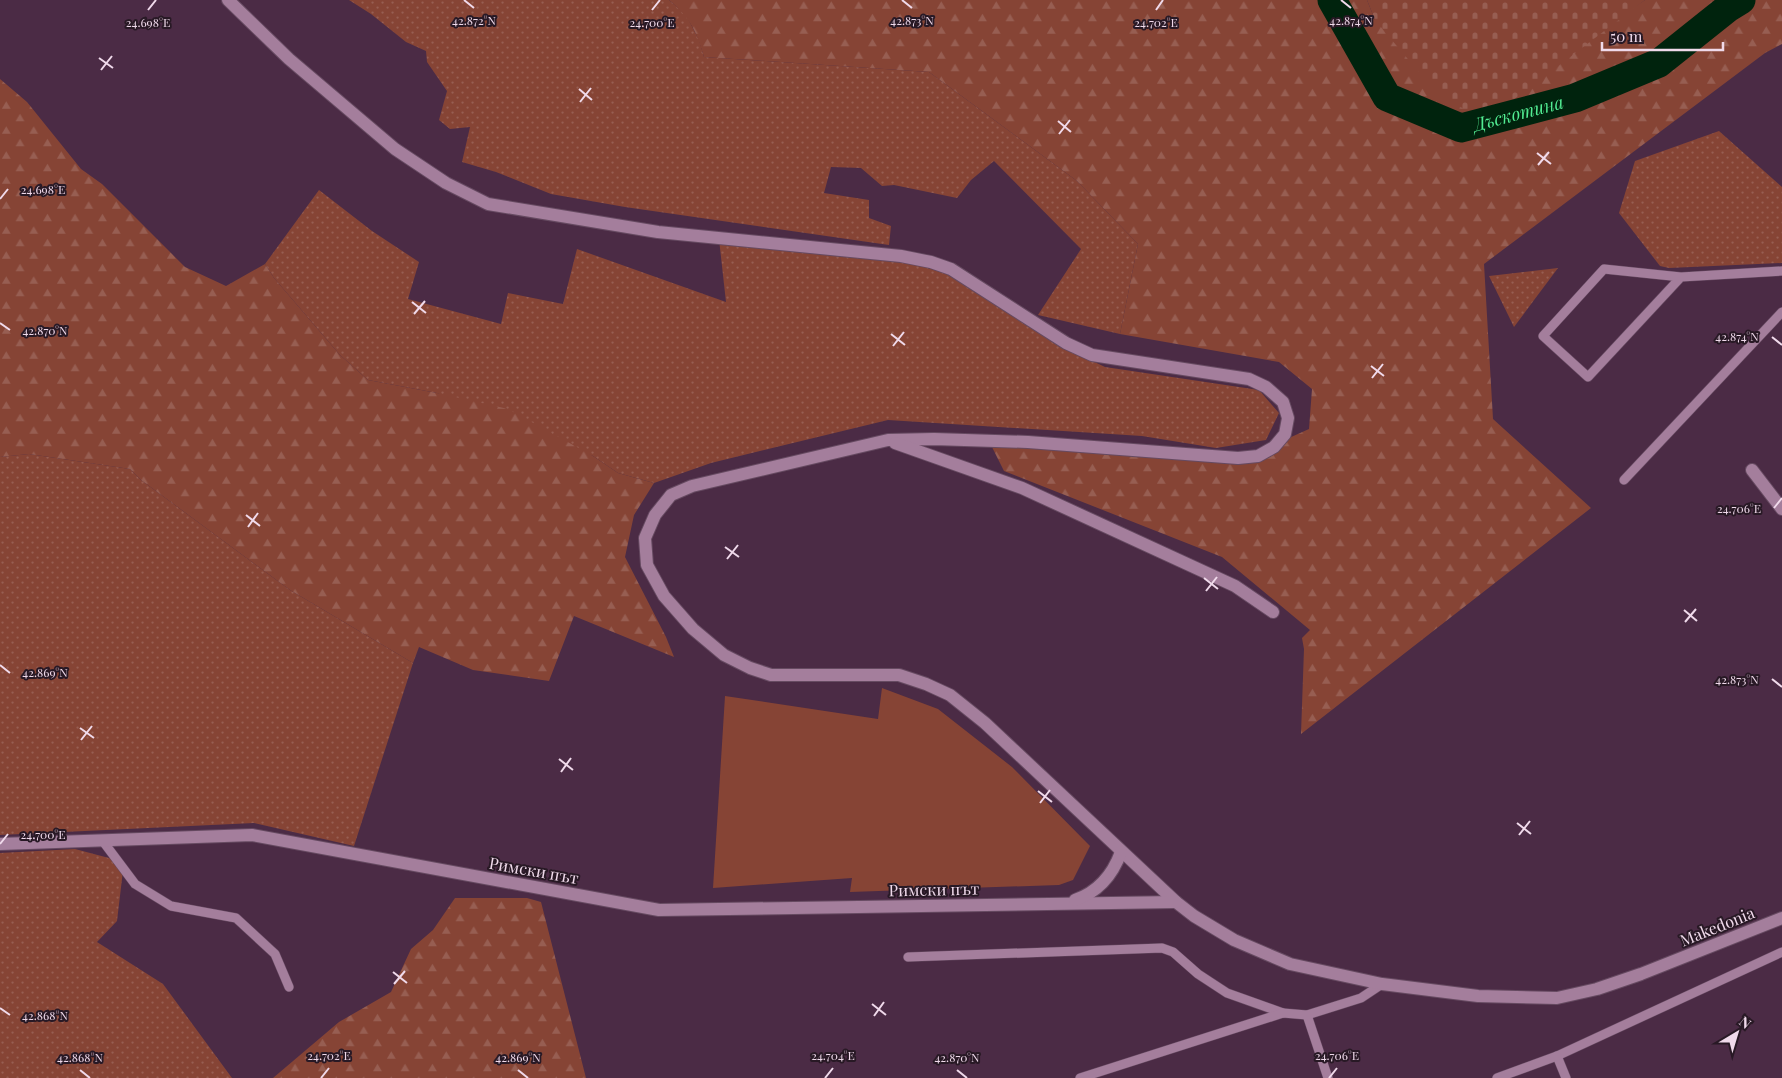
<svg xmlns="http://www.w3.org/2000/svg" width="1782" height="1078" font-family="'Playfair Display',serif">
  <defs>
    <pattern id="grass-dots" width="8" height="8" patternUnits="userSpaceOnUse" patternTransform="scale(1.25)"><rect width="8" height="8" fill="#864435"/><path d="M2 2h.1M6 6h.1" fill="none" stroke="#975e52" stroke-width="1.8" stroke-linecap="round"/></pattern>
    <pattern id="forest-firs" width="22" height="20" patternUnits="userSpaceOnUse" patternTransform="scale(1.25)"><rect width="22" height="20" fill="#864435"/><path d="M5 1l3.5 6h-7zM16 11l3.5 6h-7z" fill="#975e52"/></pattern>
    <pattern id="cemetery-stones" width="16" height="16" patternUnits="userSpaceOnUse" patternTransform="scale(1.25)"><rect width="16" height="16" fill="#864435"/><path d="M2 7V4a2 2 0 0 1 4 0v3zM10 15v-3a2 2 0 0 1 4 0v3z" fill="#975e52"/></pattern>
  </defs>
  <rect width="100%" height="100%" fill="#4b2b45"/>
  <g fill="url(#grass-dots)">
    <path d="M 349,0 L 669,0 L 686,15 L 699,40 L 704,57 L 929,72 L 1077,181 L 1138,244 L 1120,334 L 1038,315 L 1081,249 L 994,161 L 971,180 L 957,198 L 894,185 L 882,186 L 861,168 L 831,167 L 824,193 L 869,200 L 869,218 L 891,226 L 889,245 L 625,207 L 551,194 L 496,172 L 462,162 L 470,127 L 450,129 L 439,120 L 447,91 L 427,62 L 426,51 L 406,42 L 371,14 Z"/>
    <path d="M 1719,131 L 1782,187 L 1782,263 L 1669,268 L 1660,266 L 1619,213 L 1635,161 Z"/>
    <path d="M 319,190 L 372,231 L 419,262 L 408,299 L 501,324 L 508,293 L 563,304 L 577,249 L 726,302 L 719,239 L 884,255 L 951,275 L 1053,342 L 1105,367 L 1259,390 L 1279,413 L 1266,440 L 1216,448 L 1142,436 L 888,420 L 711,463 L 654,483 L 618,473 L 593,456 L 437,393 L 368,380 L 340,355 L 274,278 L 265,264 Z"/>
    <path d="M 1558,268 L 1514,327 L 1489,276 Z"/>
    <path d="M 29,454 L 130,469 L 141,480 L 290,590 L 413,663 L 354,846 L 254,823 L 0,835 L 0,457 Z"/>
    <path d="M 75,849 L 124,862 L 117,921 L 97,942 L 163,984 L 232,1078 L 0,1078 L 0,853 Z"/>
  </g>
  <g fill="url(#forest-firs)">
    <path d="M 669,0 L 1367,0 L 1375,20 L 1636,6 L 1645,0 L 1782,0 L 1782,44 L 1765,53 L 1484,264 L 1493,419 L 1591,508 L 1301,734 L 1304,649 L 1302,638 L 1310,630 L 1222,557 L 1004,471 L 990,443 L 1249,456 L 1309,429 L 1312,389 L 1279,362 L 1120,334 L 1138,244 L 1077,181 L 929,72 L 704,57 C 696,30 690,18 669,0 Z"/>
    <path d="M 0,79 L 27,102 L 81,169 L 102,184 L 185,267 L 226,286 L 265,264 L 274,278 L 340,355 L 368,380 L 437,393 L 508,409 L 593,456 L 618,473 L 654,483 L 634,515 L 625,557 L 666,637 L 674,657 L 574,616 L 549,681 L 473,670 L 419,647 L 413,663 L 290,590 L 141,480 L 130,469 L 29,454 L 0,457 Z"/>
    <path d="M 455,898 L 527,898 L 541,902 L 586,1078 L 273,1078 L 339,1022 L 391,992 L 411,949 L 433,930 Z"/>
  </g>
  <path fill="url(#cemetery-stones)" d="M 1367,0 L 1645,0 L 1520,95 L 1482,121 L 1433,89 L 1375,20 Z"/>
  <path fill="#864435" d="M 882,688 L 938,709 L 1012,767 L 1090,846 L 1073,880 L 1059,885 L 850,892 L 852,878 L 713,888 L 725,696 L 878,719 Z"/>
  <g fill="none" stroke-linecap="round" stroke-linejoin="round">
    <path stroke="#00230d" stroke-width="29" id="s1" d="M 1332,0 L 1387,97 L 1461,128 L 1575,98 L 1659,63 L 1728,8 L 1741,0"/>
    <defs>
      <g id="service">
        <path d="M 1681,277 L 1604,269 L 1543,336 L 1588,377 L 1681,277 L 1782,271"/>
        <path d="M 1624,480 L 1782,312"/>
        <path d="M 102,840 L 135,884 L 171,906 L 236,918 L 275,954 L 289,987"/>
        <path d="M 908,957 L 1162,948 L 1173,952 L 1198,974 L 1227,993 L 1283,1013"/>
        <path d="M 1307,1015 L 1328,1078"/>
        <path d="M 1557,1056 L 1566,1078"/>
        <path d="M 1080,1078 L 1283,1013 L 1307,1015 L 1361,998 L 1382,984"/>
        <path d="M 1497,1078 L 1557,1056 L 1782,952"/>
      </g>
      <g id="minor">
        <path d="M 228,0 L 289,59 L 395,149 L 446,183 L 488,204 L 658,232 L 901,256 L 931,262 L 951,269 L 1066,343 L 1092,355 L 1249,379 L 1266,387 L 1283,402 L 1288,418 L 1285,434 L 1274,447 L 1258,456 L 1238,458 L 1028,442 L 934,439 L 888,440 L 692,486 L 671,495 L 655,515 L 645,538 L 647,565 L 664,596 L 693,629 L 724,655 L 750,668 L 771,675 L 899,675 L 926,684 L 950,695 L 985,723 L 1176,902 L 1194,916 L 1234,940 L 1290,964 L 1382,984 L 1478,996 L 1557,998 L 1597,989 L 1641,974 L 1782,918"/>
        <path d="M 895,443 L 1022,488 L 1235,586 L 1273,612"/>
        <path d="M 1752,470 L 1782,509"/>
        <path d="M 0,844 L 252,835 L 659,910 L 1176,902"/>
        <path d="M 1075,900 C 1098,892 1113,874 1121,852"/>
      </g>
    </defs>
    <use href="#service" stroke="#664a61" stroke-width="10"/>
    <use href="#minor" stroke="#664a61" stroke-width="14"/>
    <use href="#service" stroke="#a47e9c" stroke-width="9"/>
    <use href="#minor" stroke="#a47e9c" stroke-width="12"/>
  </g>
  <path fill="none" stroke="#f0daeb" stroke-width="2" d="M 464,0 L 474,8M 902,0 L 912,8M 1341,0 L 1351,8M 148,10 L 156,0M 652,10 L 660,0M 1156,10 L 1163,0M 99,58 L 113,68M 101,70 L 112,56M 579,89 L 592,100M 580,102 L 591,88M 1058,121 L 1071,132M 1059,134 L 1070,120M 1537,153 L 1551,164M 1538,165 L 1549,152M 0,199 L 8,189M 412,302 L 426,313M 414,314 L 425,301M 0,323 L 10,330M 891,334 L 905,345M 1772,337 L 1782,345M 893,346 L 904,332M 1371,366 L 1384,376M 1372,378 L 1383,364M 1774,508 L 1782,498M 246,515 L 260,526M 248,527 L 258,513M 725,547 L 739,557M 727,559 L 738,545M 1204,578 L 1218,589M 1206,591 L 1217,577M 1684,610 L 1697,621M 1685,622 L 1696,609M 0,665 L 10,673M 1772,679 L 1782,687M 80,728 L 94,738M 81,740 L 92,726M 559,759 L 573,770M 561,772 L 571,758M 1038,791 L 1052,802M 1040,803 L 1050,790M 1517,823 L 1531,834M 1519,835 L 1530,821M 0,844 L 8,834M 393,972 L 407,983M 394,984 L 405,971M 872,1004 L 886,1015M 0,1008 L 10,1015M 874,1016 L 884,1002M 80,1070 L 90,1078M 518,1070 L 528,1078M 957,1070 L 967,1078M 321,1078 L 329,1068M 825,1078 L 833,1068M 1329,1078 L 1337,1068"/>
  <g text-anchor="middle" dominant-baseline="central" stroke-width="4" stroke-linejoin="round" paint-order="stroke">
    <g font-size="16" fill="#f0daeb" stroke="#281925">
      <text transform="translate(534 870) rotate(10)">Римски път</text>
      <text transform="translate(934 889) rotate(-1)">Римски път</text>
      <text transform="translate(1717 926) rotate(-22)">Makedonia</text>
    </g>
    <g font-size="18" font-style="italic" fill="#52ed93" stroke="#281925">
      <text stroke="none"><textPath href="#s1" startOffset="251">Дъскотина</textPath></text>
    </g>
  </g>
  <g font-size="12" text-anchor="middle" fill="#f0daeb" stroke="#281925" stroke-width="4" stroke-linejoin="round" paint-order="stroke">
    <text x="474" y="25">42.872°N</text>
    <text x="912" y="25">42.873°N</text>
    <text x="1351" y="25">42.874°N</text>
    <text x="148" y="27">24.698°E</text>
    <text x="652" y="27">24.700°E</text>
    <text x="1156" y="27">24.702°E</text>
    <text x="43" y="194">24.698°E</text>
    <text x="45" y="335">42.870°N</text>
    <text x="1737" y="341">42.874°N</text>
    <text x="1739" y="513">24.706°E</text>
    <text x="45" y="677">42.869°N</text>
    <text x="1737" y="684">42.873°N</text>
    <text x="43" y="839">24.700°E</text>
    <text x="45" y="1020">42.868°N</text>
    <text x="329" y="1060">24.702°E</text>
    <text x="833" y="1060">24.704°E</text>
    <text x="1337" y="1060">24.706°E</text>
    <text x="80" y="1062">42.868°N</text>
    <text x="518" y="1062">42.869°N</text>
    <text x="957" y="1062">42.870°N</text>
  </g>
  <g transform="translate(1737 1033) rotate(38)" stroke="#281925" stroke-width="4" paint-order="stroke">
  <path d="M0-4L9 19L0 12L-9 19Z" fill="#f0daeb"/>
  <text y="-8" font-size="14" font-weight="bold" text-anchor="middle" fill="#f0daeb">N</text>
  </g>
  <path d="M1602 42v8h121v-8" fill="none" stroke="#f0daeb" stroke-width="2.5"/>
  <text x="1610" y="42" font-size="15" fill="#f0daeb" stroke="#281925" stroke-width="4" paint-order="stroke">50 m</text>
</svg>
